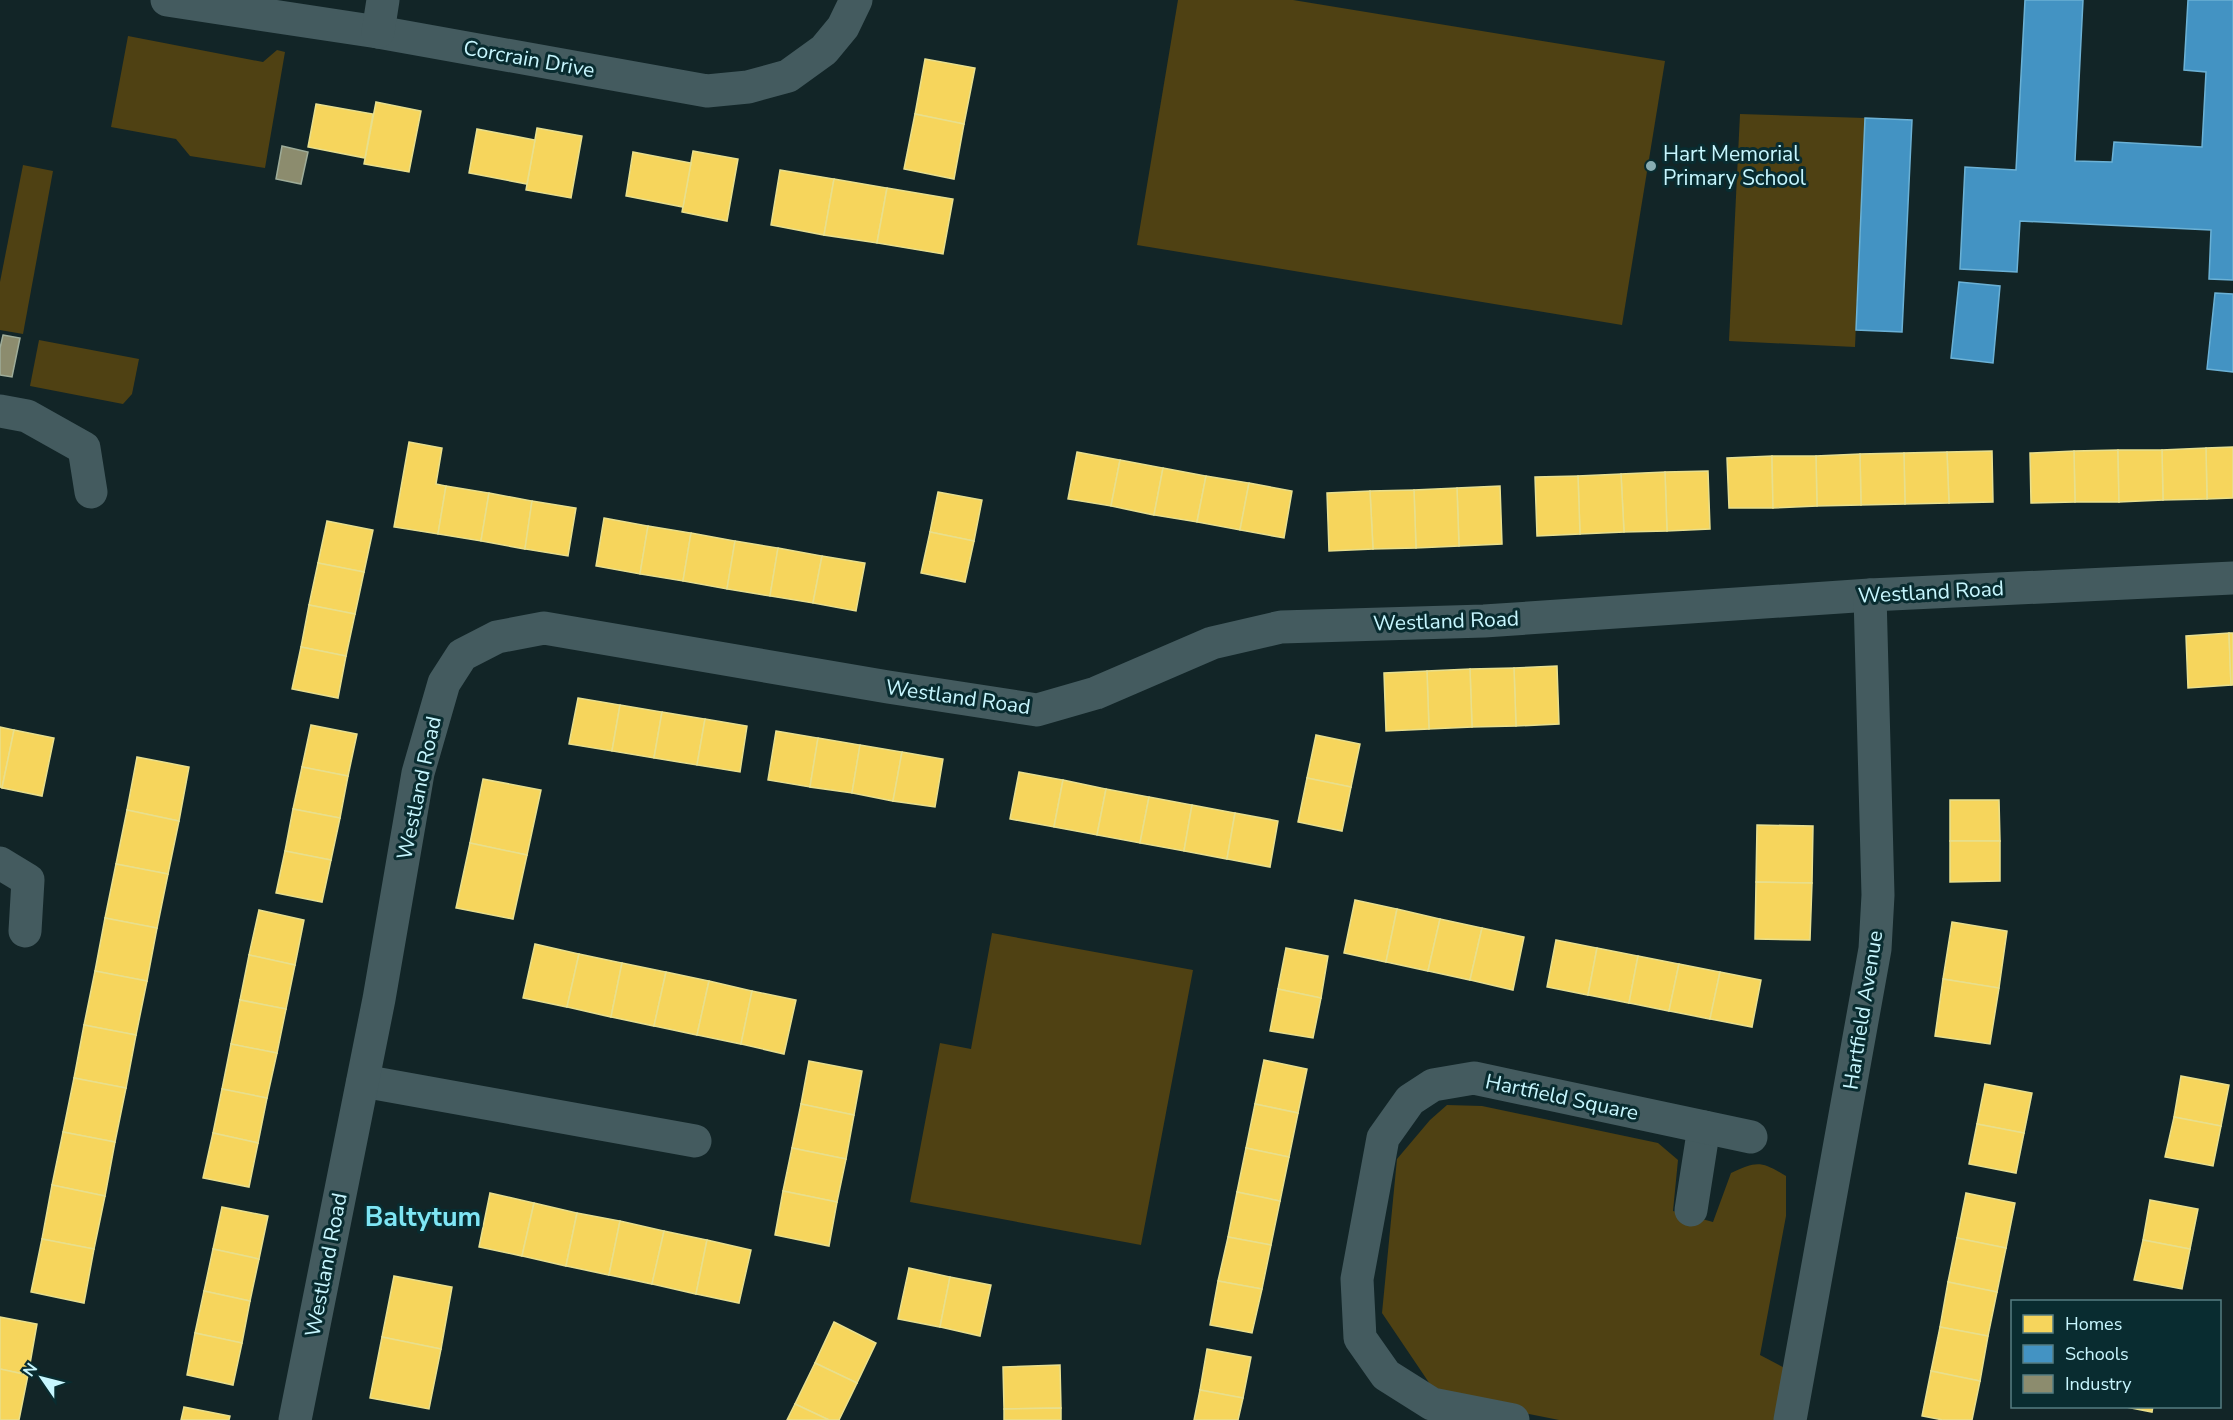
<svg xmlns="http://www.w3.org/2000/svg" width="2233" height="1420" font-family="'Nunito Sans',sans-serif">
  <rect width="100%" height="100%" fill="#122527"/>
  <g fill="#4f4113">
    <path d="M 1178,0 L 1293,0 L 1665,61 L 1622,325 L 1137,245 Z"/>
    <path d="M 128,36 L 263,62 L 277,50 L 285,52 L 265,168 L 190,156 L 176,139 L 111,127 Z"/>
    <path d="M 1740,114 L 1865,118 L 1855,347 L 1729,341 Z"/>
    <path d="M 23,165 L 53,171 L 23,334 L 0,330 L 0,282 Z"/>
    <path d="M 39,340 L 139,359 L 132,394 L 123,404 L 30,386 Z"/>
    <path d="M 992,933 L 1193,970 L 1141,1245 L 910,1202 L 940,1043 L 971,1049 Z"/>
    <path d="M 1447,1105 L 1482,1106 L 1658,1143 L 1678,1160 L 1673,1211 L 1713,1222 L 1731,1173 C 1757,1161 1761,1161 1786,1176 L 1786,1216 L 1760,1355 L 1794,1373 L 1784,1420 L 1559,1420 L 1438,1396 L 1382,1313 L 1397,1159 L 1430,1120 Z"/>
  </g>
  <g fill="#f6d55c" stroke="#e8df8d" stroke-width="1.5">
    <path d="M 925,59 L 975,68 L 964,124 L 915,114 Z"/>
    <path d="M 376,102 L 421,111 L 409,172 L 364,164 Z"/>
    <path d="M 316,104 L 373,114 L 365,158 L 308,147 Z"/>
    <path d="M 915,114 L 964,124 L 954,179 L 904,169 Z"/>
    <path d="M 537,128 L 582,136 L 571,198 L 526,190 Z"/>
    <path d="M 477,129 L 535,140 L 527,184 L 469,173 Z"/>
    <path d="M 693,151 L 738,159 L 727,221 L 682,212 Z"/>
    <path d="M 633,152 L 691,163 L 683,207 L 626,196 Z"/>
    <path d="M 780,170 L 834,179 L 824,235 L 771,225 Z"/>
    <path d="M 834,179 L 887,188 L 877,243 L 824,235 Z"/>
    <path d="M 887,188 L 953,199 L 943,254 L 877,243 Z"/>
    <path d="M 409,442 L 442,448 L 436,484 L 446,486 L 438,534 L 394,527 Z"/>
    <path d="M 2233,447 L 2233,498 L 2207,499 L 2206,448 Z"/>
    <path d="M 2206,448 L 2207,499 L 2163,500 L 2162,450 Z"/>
    <path d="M 2118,450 L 2119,502 L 2075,502 L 2074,451 Z"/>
    <path d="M 2118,450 L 2162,450 L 2163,500 L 2119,502 Z"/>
    <path d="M 1992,451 L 1993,502 L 1949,503 L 1947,452 Z"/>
    <path d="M 2074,451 L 2075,502 L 2031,503 L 2030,453 Z"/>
    <path d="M 1077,452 L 1120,460 L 1111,506 L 1068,499 Z"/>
    <path d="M 1947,452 L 1949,503 L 1905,504 L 1904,453 Z"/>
    <path d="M 1904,453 L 1905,504 L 1861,505 L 1860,454 Z"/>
    <path d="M 1860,454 L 1861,505 L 1817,506 L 1816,456 Z"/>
    <path d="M 1772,456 L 1773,508 L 1729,508 L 1727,458 Z"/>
    <path d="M 1772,456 L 1816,456 L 1817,506 L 1773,508 Z"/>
    <path d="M 1120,460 L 1163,468 L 1154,515 L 1111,506 Z"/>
    <path d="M 1163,468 L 1206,476 L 1197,522 L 1154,515 Z"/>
    <path d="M 1708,471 L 1710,529 L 1667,531 L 1665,472 Z"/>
    <path d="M 1665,472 L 1667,531 L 1624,532 L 1621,474 Z"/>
    <path d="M 1621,474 L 1624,532 L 1580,534 L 1578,476 Z"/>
    <path d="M 1206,476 L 1249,483 L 1240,530 L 1197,522 Z"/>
    <path d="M 1578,476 L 1580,534 L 1537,536 L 1535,477 Z"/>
    <path d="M 1249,483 L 1292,491 L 1284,538 L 1240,530 Z"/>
    <path d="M 446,486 L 489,493 L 481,541 L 438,534 Z"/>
    <path d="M 1500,486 L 1502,544 L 1459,546 L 1457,488 Z"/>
    <path d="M 1457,488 L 1459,546 L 1416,548 L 1414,490 Z"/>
    <path d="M 1414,490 L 1416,548 L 1373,549 L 1370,491 Z"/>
    <path d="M 1370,491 L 1373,549 L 1329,551 L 1327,493 Z"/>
    <path d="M 938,492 L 982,500 L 974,541 L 930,532 Z"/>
    <path d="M 489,493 L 532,501 L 525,549 L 481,541 Z"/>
    <path d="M 532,501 L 576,508 L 568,556 L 525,549 Z"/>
    <path d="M 604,518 L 648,526 L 640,574 L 596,566 Z"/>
    <path d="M 327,521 L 373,530 L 364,572 L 318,563 Z"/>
    <path d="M 648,526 L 691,533 L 683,581 L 640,574 Z"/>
    <path d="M 930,532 L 974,541 L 965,582 L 921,573 Z"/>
    <path d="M 691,533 L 735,541 L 727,589 L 683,581 Z"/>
    <path d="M 735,541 L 778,548 L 770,596 L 727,589 Z"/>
    <path d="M 778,548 L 822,556 L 813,603 L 770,596 Z"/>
    <path d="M 822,556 L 865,563 L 856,611 L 813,603 Z"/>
    <path d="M 318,563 L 364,572 L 355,614 L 309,605 Z"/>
    <path d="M 309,605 L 355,614 L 346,656 L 301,647 Z"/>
    <path d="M 2229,633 L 2231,685 L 2188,688 L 2186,636 Z"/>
    <path d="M 2229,633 L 2233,633 L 2233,685 L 2231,685 Z"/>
    <path d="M 301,647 L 346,656 L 338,698 L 292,689 Z"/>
    <path d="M 1557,666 L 1559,724 L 1516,726 L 1514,668 Z"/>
    <path d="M 1514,668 L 1516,726 L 1472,727 L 1470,669 Z"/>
    <path d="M 1470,669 L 1472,727 L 1429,729 L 1427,671 Z"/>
    <path d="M 1427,671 L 1429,729 L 1386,731 L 1384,673 Z"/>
    <path d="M 578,698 L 620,705 L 612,751 L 569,744 Z"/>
    <path d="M 620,705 L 662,712 L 654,758 L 612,751 Z"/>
    <path d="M 662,712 L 705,719 L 697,765 L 654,758 Z"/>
    <path d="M 705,719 L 747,726 L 740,772 L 697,765 Z"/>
    <path d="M 311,725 L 357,734 L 348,776 L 302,767 Z"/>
    <path d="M 0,727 L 14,730 L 2,788 L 0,787 Z"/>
    <path d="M 14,730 L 54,738 L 42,796 L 2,788 Z"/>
    <path d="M 776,731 L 818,738 L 810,787 L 768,780 Z"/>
    <path d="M 1316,735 L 1360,744 L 1351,787 L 1307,778 Z"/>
    <path d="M 818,738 L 860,745 L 852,793 L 810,787 Z"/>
    <path d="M 860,745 L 902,752 L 893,801 L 852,793 Z"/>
    <path d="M 902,752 L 943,759 L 935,807 L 893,801 Z"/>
    <path d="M 137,757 L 189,767 L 179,821 L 127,810 Z"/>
    <path d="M 302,767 L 348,776 L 340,818 L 293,809 Z"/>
    <path d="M 1019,772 L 1063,780 L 1054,827 L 1010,819 Z"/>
    <path d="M 1307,778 L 1351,787 L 1342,831 L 1298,822 Z"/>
    <path d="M 483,779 L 541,790 L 527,855 L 470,843 Z"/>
    <path d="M 1063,780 L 1106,789 L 1097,835 L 1054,827 Z"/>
    <path d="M 1106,789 L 1149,797 L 1140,843 L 1097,835 Z"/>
    <path d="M 1149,797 L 1192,805 L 1184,851 L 1140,843 Z"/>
    <path d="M 1950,800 L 1999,800 L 2000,841 L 1950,841 Z"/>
    <path d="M 1192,805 L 1235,813 L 1227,859 L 1184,851 Z"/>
    <path d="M 293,809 L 340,818 L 331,860 L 285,851 Z"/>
    <path d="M 127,810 L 179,821 L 168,874 L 116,864 Z"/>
    <path d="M 1235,813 L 1278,821 L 1270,867 L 1227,859 Z"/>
    <path d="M 1757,825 L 1813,826 L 1812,883 L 1756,882 Z"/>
    <path d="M 1950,841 L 2000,841 L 2000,881 L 1950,882 Z"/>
    <path d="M 470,843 L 527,855 L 513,919 L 456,908 Z"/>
    <path d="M 285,851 L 331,860 L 322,902 L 276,893 Z"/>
    <path d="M 116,864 L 168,874 L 157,928 L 105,918 Z"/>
    <path d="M 1756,882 L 1812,883 L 1810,940 L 1755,939 Z"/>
    <path d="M 1355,900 L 1397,909 L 1386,962 L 1344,953 Z"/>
    <path d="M 1397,909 L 1440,919 L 1428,971 L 1386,962 Z"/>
    <path d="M 259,910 L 304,920 L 295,965 L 249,955 Z"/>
    <path d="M 105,918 L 157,928 L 147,981 L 95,971 Z"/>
    <path d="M 1440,919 L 1482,928 L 1470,980 L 1428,971 Z"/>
    <path d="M 1952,922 L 2007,931 L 1999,988 L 1943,979 Z"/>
    <path d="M 1482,928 L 1524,937 L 1513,990 L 1470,980 Z"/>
    <path d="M 1556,940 L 1597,948 L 1588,995 L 1547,987 Z"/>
    <path d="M 535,944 L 579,954 L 567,1007 L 523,998 Z"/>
    <path d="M 1286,948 L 1328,956 L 1321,998 L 1278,989 Z"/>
    <path d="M 1597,948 L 1638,956 L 1629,1003 L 1588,995 Z"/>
    <path d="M 579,954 L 622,963 L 611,1017 L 567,1007 Z"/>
    <path d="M 249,955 L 295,965 L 286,1009 L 240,1000 Z"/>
    <path d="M 1638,956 L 1679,964 L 1669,1011 L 1629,1003 Z"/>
    <path d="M 622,963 L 666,972 L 654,1026 L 611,1017 Z"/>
    <path d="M 1679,964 L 1720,972 L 1710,1019 L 1669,1011 Z"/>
    <path d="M 95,971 L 147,981 L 136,1035 L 84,1025 Z"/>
    <path d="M 666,972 L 709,981 L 697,1035 L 654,1026 Z"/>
    <path d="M 1720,972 L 1761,980 L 1752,1027 L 1710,1019 Z"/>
    <path d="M 1943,979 L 1999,988 L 1990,1044 L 1935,1036 Z"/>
    <path d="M 709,981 L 752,991 L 741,1044 L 697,1035 Z"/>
    <path d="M 1278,989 L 1321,998 L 1313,1038 L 1270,1031 Z"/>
    <path d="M 752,991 L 796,1000 L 784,1054 L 741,1044 Z"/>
    <path d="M 240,1000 L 286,1009 L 277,1053 L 231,1044 Z"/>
    <path d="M 84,1025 L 136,1035 L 126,1088 L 74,1078 Z"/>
    <path d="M 231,1044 L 277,1053 L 267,1098 L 222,1089 Z"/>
    <path d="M 1264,1060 L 1307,1069 L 1298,1113 L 1255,1104 Z"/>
    <path d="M 809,1061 L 862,1071 L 854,1115 L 801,1104 Z"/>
    <path d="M 2181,1076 L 2229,1085 L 2221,1126 L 2174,1117 Z"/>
    <path d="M 74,1078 L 126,1088 L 115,1142 L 63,1132 Z"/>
    <path d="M 1985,1084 L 2032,1093 L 2024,1133 L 1977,1124 Z"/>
    <path d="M 222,1089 L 267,1098 L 258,1143 L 213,1133 Z"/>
    <path d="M 801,1104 L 854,1115 L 846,1159 L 792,1148 Z"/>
    <path d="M 1255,1104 L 1298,1113 L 1289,1157 L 1246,1148 Z"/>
    <path d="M 2174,1117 L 2221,1126 L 2213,1166 L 2165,1157 Z"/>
    <path d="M 1977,1124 L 2024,1133 L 2016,1173 L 1969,1164 Z"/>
    <path d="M 63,1132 L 115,1142 L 105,1196 L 52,1185 Z"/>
    <path d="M 213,1133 L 258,1143 L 249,1187 L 203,1178 Z"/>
    <path d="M 792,1148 L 846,1159 L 837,1202 L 783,1191 Z"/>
    <path d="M 1246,1148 L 1289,1157 L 1280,1201 L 1237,1192 Z"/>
    <path d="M 52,1185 L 105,1196 L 94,1249 L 42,1239 Z"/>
    <path d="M 783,1191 L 837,1202 L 829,1246 L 775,1235 Z"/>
    <path d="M 1237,1192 L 1280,1201 L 1271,1245 L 1228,1237 Z"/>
    <path d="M 490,1193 L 534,1203 L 522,1256 L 479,1247 Z"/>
    <path d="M 1966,1193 L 2015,1203 L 2006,1248 L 1957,1238 Z"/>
    <path d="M 2150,1200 L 2198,1209 L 2190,1249 L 2143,1240 Z"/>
    <path d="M 534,1203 L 577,1213 L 566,1266 L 522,1256 Z"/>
    <path d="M 222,1207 L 268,1216 L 259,1259 L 213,1249 Z"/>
    <path d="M 577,1213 L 620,1221 L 609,1275 L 566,1266 Z"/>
    <path d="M 620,1221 L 664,1231 L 652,1284 L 609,1275 Z"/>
    <path d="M 664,1231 L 707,1240 L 696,1294 L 652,1284 Z"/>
    <path d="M 1228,1237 L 1271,1245 L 1262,1289 L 1218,1281 Z"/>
    <path d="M 1957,1238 L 2006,1248 L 1997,1292 L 1948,1282 Z"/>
    <path d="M 42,1239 L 94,1249 L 84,1303 L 31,1292 Z"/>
    <path d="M 707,1240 L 751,1250 L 739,1303 L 696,1294 Z"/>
    <path d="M 2143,1240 L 2190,1249 L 2182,1289 L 2134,1280 Z"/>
    <path d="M 213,1249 L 259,1259 L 250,1301 L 204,1291 Z"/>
    <path d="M 909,1268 L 950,1277 L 940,1327 L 898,1319 Z"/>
    <path d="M 394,1276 L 452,1287 L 441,1349 L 382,1337 Z"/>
    <path d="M 950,1277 L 991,1285 L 980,1336 L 940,1327 Z"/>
    <path d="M 1218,1281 L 1262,1289 L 1252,1333 L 1210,1325 Z"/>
    <path d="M 1948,1282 L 1997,1292 L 1988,1336 L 1940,1327 Z"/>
    <path d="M 204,1291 L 250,1301 L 242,1343 L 195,1333 Z"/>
    <path d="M 0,1317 L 37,1324 L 28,1375 L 0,1369 Z"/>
    <path d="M 834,1322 L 876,1343 L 857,1383 L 815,1363 Z"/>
    <path d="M 1940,1327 L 1988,1336 L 1980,1381 L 1931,1371 Z"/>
    <path d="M 195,1333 L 242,1343 L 233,1385 L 187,1375 Z"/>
    <path d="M 382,1337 L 441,1349 L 429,1409 L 370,1398 Z"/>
    <path d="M 1207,1349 L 1251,1357 L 1243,1398 L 1200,1390 Z"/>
    <path d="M 815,1363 L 857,1383 L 839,1420 L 829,1420 L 795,1404 Z"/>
    <path d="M 1060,1365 L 1061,1408 L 1004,1409 L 1003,1367 Z"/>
    <path d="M 0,1369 L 28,1375 L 19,1420 L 0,1420 Z"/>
    <path d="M 1931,1371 L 1980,1381 L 1972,1420 L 1943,1420 L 1922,1416 Z"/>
    <path d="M 1200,1390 L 1243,1398 L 1238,1420 L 1194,1420 Z"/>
    <path d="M 795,1404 L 829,1420 L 787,1420 Z"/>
    <path d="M 2121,1406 L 2153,1406 L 2152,1412 Z"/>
    <path d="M 184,1407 L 230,1416 L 229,1420 L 181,1420 Z"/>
    <path d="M 1061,1408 L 1061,1420 L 1004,1420 L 1004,1409 Z"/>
  </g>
  <g fill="#4393c3" stroke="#6bb1d5" stroke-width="1.5">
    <path d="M 2025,0 L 2083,0 L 2075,161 L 2112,162 L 2114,142 L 2202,147 L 2206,72 L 2184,70 L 2188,0 L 2233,0 L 2233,280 L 2209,279 L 2211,230 L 2020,221 L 2017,272 L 1960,269 L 1965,167 L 2016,170 Z"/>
    <path d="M 1865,118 L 1912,120 L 1902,332 L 1856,330 Z"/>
    <path d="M 1959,282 L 2000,286 L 1993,363 L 1951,358 Z"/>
    <path d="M 2215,293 L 2233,294 L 2233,372 L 2207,369 Z"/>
  </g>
  <g fill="#8c8c6e" stroke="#9eac99" stroke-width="1.5">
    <path d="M 282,146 L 308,152 L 301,184 L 276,179 Z"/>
    <path d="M 3,335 L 20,338 L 12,377 L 0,375 L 0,348 Z"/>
  </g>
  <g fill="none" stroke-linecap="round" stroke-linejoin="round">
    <g stroke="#445b5f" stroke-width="33">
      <path d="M 167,0 L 378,32 L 707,91 L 748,87 L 788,76 L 824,50 L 843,27 L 856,0"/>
      <path d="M 378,32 L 383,0"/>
      <path d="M 0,411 L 27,416 L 84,448 L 91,492"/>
      <path d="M 0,863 L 28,880 L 25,931"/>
      <path d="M 363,1081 L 695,1141"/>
      <path d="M 1691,1210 L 1704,1127"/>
      <path d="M 295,1420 L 379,999 L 418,773 L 444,683 L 462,655 L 497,637 L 544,628 L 888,687 L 1037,710 L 1096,693 L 1212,643 L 1281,627 L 1484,621 L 1870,595 L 2233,578"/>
      <path d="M 1513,1420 L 1432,1404 L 1386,1375 L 1360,1338 L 1357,1279 L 1383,1138 L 1410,1100 L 1433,1085 L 1474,1078 L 1751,1137"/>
      <path d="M 1790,1420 L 1875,949 L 1878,895 L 1870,595"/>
    </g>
  </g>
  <circle fill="#88adb3" stroke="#092c30" stroke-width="2" cx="1651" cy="166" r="6"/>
  <g text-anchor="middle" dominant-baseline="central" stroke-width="6" stroke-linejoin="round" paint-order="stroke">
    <g font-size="21" fill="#c7f6fe" stroke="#092c30">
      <text transform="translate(529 59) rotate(10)">Corcrain Drive</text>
      <text transform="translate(1931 592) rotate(-3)">Westland Road</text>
      <text transform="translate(1446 621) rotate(-2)">Westland Road</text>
      <text transform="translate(958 697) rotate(8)">Westland Road</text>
      <text transform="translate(419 788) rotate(-78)">Westland Road</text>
      <text transform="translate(1863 1010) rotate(-81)">Hartfield Avenue</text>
      <text transform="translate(1562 1097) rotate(12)">Hartfield Square</text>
      <text transform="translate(326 1265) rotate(-79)">Westland Road</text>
    </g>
    <g font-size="21" fill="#c7f6fe" stroke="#092c30" text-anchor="start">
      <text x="1663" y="154">Hart Memorial<tspan x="1663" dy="24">Primary School</tspan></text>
    </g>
    <g font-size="27" font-weight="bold" fill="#7ee5f4" stroke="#092c30">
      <text x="423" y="1217">Baltytum</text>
    </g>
  </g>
  <rect x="2011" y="1300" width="210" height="108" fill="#092c30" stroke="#557d82" stroke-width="1.5"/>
  <rect x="2023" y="1315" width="30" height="18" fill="#f6d55c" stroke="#557d82" stroke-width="1.5"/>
  <text x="2065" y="1330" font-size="18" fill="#c7f6fe">Homes</text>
  <rect x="2023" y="1345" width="30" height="18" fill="#4393c3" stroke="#557d82" stroke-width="1.5"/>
  <text x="2065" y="1360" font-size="18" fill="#c7f6fe">Schools</text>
  <rect x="2023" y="1375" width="30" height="18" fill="#8c8c6e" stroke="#557d82" stroke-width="1.5"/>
  <text x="2065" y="1390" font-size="18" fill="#c7f6fe">Industry</text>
  <g transform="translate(42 1378) rotate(305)" stroke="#092c30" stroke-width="4.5" paint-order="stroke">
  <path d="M0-4.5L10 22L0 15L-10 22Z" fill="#c7f6fe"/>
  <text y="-9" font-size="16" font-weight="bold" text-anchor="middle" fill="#c7f6fe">N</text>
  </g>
</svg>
